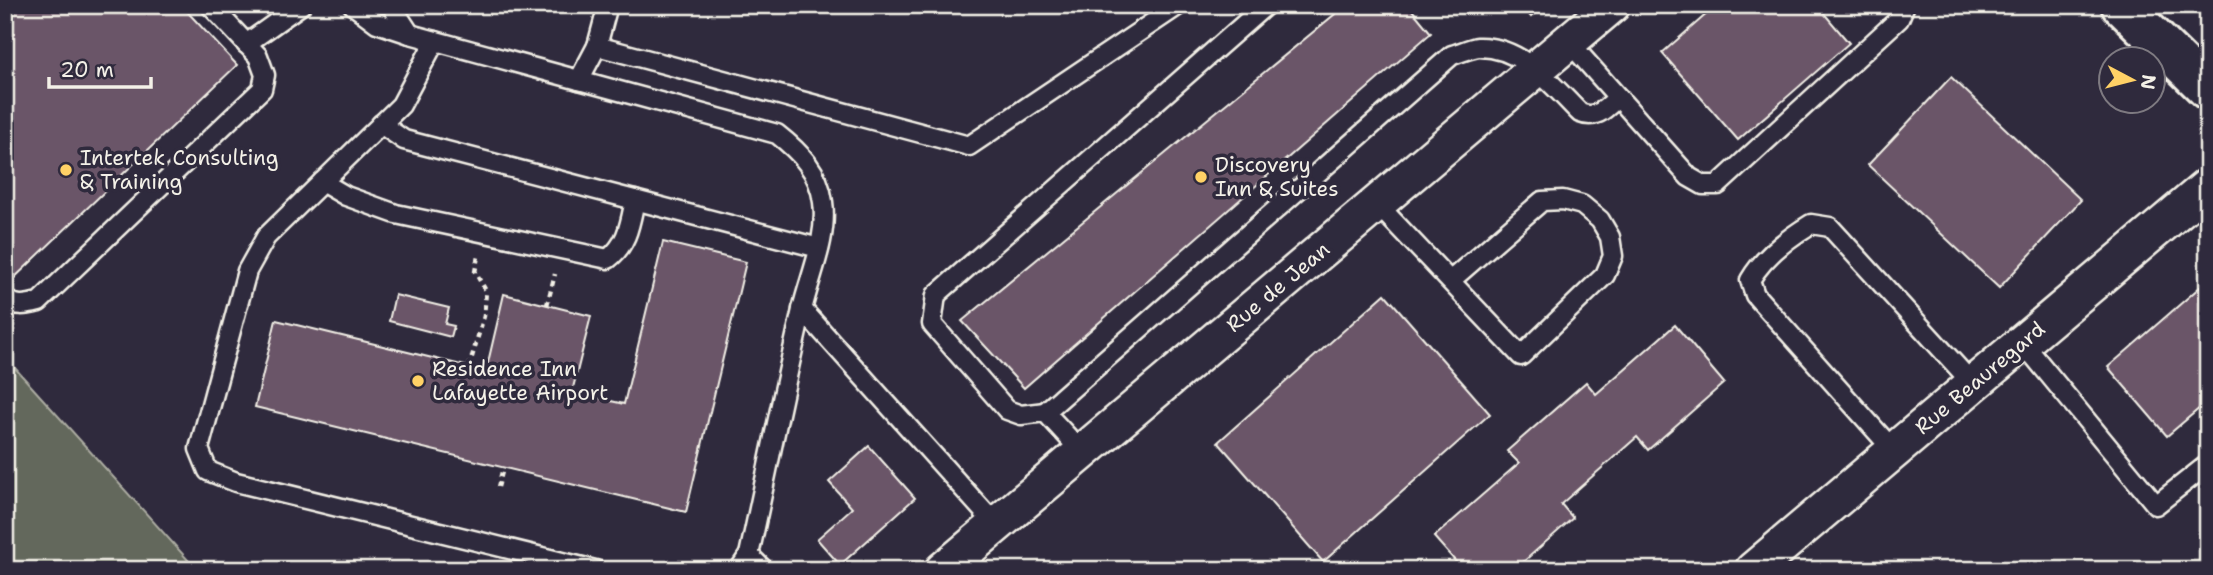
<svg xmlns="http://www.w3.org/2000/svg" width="2213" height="575" font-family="'Shantell Sans',sans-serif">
  <rect width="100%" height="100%" fill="#2f2a3d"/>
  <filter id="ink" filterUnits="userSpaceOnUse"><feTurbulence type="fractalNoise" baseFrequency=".0143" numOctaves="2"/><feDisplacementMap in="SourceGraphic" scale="14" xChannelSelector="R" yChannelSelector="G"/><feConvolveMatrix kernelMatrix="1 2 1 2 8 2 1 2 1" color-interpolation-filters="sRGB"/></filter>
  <g filter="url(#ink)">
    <path fill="#63685b" stroke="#acaca2" stroke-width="2" d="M 5,357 L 197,570 L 198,570 L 5,570 Z"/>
    <g fill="#6a5468" stroke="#f4f1e8" stroke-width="2">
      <path d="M 5,5 L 181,5 L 237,65 L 11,281 L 5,275 Z"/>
      <path d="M 1346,5 L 1408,5 L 1431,33 L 1024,388 L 962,321 Z"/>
      <path d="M 1521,5 L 1544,5 L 1531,17 Z"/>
      <path d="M 1717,5 L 1817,5 L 1849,43 L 1738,140 L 1662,53 Z"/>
      <path d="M 1951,77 L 2081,200 L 1999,288 L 1868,165 Z"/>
      <path d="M 663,242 L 746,262 L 686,512 L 255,407 L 276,320 L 486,371 L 504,294 L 591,316 L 572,392 L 624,404 Z"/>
      <path d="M 2208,280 L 2208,401 L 2167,436 L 2108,367 Z"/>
      <path d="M 1385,294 L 1490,414 L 1323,562 L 1218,442 Z"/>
      <path d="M 395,295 L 449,308 L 445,324 L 454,326 L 451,337 L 389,321 Z"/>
      <path d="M 1675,325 L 1724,383 L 1648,450 L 1637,437 L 1561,504 L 1573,518 L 1514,570 L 1463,570 L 1434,537 L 1519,463 L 1507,451 L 1586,382 L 1596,394 Z"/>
      <path d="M 869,446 L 915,498 L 840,565 L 817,539 L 852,508 L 829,482 Z"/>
    </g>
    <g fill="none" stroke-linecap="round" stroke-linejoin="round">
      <defs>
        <g id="service">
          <path d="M 353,5 L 377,23 L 410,34 L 777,134 C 800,152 819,171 823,202 C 828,238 810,275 802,310 C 783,391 767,473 749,555 L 739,570"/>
          <path d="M 391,5 L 410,34"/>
          <path d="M 435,41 L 401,105 L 266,237 L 247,271 L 199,449 L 208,471 L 236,482 L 595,570"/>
          <path d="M 1569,42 L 1689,177 L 1703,185 L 1718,185 L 1899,19 L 1905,5"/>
          <path d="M 246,44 L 301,5"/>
          <path d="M 597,46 L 608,5"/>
          <path d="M 579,80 L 597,46 L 969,146 L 1179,5"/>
          <path d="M 381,124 L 404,140 L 819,248"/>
          <path d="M 322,182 L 346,196 L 396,214 L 608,259 C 628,244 630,223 635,200"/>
          <path d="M 1377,204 L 1521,356 L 1605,275 L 1613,256 L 1610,237 L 1600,220 L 1582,205 L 1563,200 L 1542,201 L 1450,281"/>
          <path d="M 5,298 C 14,308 27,305 39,302 L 262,89 L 265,75 L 258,56 L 210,5"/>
          <path d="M 802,309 L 996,525"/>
          <path d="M 2023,343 L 2156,505 L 2208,464"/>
          <path d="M 1045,412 L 1452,55 C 1460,53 1470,48 1478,47 C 1522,46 1552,85 1580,113 C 1597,120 1606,108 1618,97"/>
          <path d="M 1894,451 L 1755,295 L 1750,280 C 1764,256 1788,238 1811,224 L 1830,227 L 1973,384"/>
          <path d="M 1082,452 L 1045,412 L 1021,415 L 1007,410 L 932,324 L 936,295 L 1266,5"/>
          <path d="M 749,555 L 764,570"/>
        </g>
        <g id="minor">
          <path d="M 943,570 L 1612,5"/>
          <path d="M 1753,570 L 2208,186"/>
        </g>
        <path id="secondary" d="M 2121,5 L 2208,90"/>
      </defs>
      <use href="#service" stroke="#f4f1e8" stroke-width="23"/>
      <use href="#minor" stroke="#f4f1e8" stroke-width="40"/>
      <use href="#secondary" stroke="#f4f1e8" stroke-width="44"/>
      <g stroke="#f4f1e8" stroke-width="4.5" stroke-dasharray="5 5" stroke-linecap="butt">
        <path d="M 547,305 L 555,274"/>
        <path d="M 469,367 L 484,316 L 486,291 L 475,272 L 478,256"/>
        <path d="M 498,487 L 503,468"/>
      </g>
      <use href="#service" stroke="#2f2a3d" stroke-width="18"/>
      <use href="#minor" stroke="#2f2a3d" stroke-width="35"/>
      <use href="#secondary" stroke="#2f2a3d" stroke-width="38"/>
    </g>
  </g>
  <g fill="#ffd166" stroke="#2f2a3d" stroke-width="2.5">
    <circle cx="66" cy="170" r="7"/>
    <circle cx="1201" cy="177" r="7"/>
    <circle cx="418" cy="381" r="7"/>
  </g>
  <g text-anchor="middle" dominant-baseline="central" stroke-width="7" stroke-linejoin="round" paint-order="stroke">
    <g font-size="21" fill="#f4f1e8" stroke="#2f2a3d" text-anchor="start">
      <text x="80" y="158">Intertek Consulting<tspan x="80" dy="24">&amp; Training</tspan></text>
      <text x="1215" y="165">Discovery<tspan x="1215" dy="24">Inn &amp; Suites</tspan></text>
      <text x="432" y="369">Residence Inn<tspan x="432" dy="24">Lafayette Airport</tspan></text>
    </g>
    <g font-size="21" fill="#f4f1e8" stroke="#2f2a3d">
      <text transform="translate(1278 287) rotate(-40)">Rue de Jean</text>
      <text transform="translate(1980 378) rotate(-40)">Rue Beauregard</text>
    </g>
  </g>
  <rect width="2213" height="575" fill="none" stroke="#2f2a3d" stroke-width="28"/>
  <rect x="14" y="14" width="2185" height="547" fill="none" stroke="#f4f1e8" stroke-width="2.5" filter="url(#ink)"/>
  <g transform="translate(2132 80) rotate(97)"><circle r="33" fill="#2f2a3d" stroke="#7e7a81" stroke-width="2"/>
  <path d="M0-5L12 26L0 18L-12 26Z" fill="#ffd166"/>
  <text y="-10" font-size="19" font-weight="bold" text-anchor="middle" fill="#f4f1e8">N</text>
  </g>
  <path d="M49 77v10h102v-10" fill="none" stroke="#f4f1e8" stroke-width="3.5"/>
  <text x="60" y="77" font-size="21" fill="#f4f1e8" stroke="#2f2a3d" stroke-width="5" paint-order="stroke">20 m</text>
</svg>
